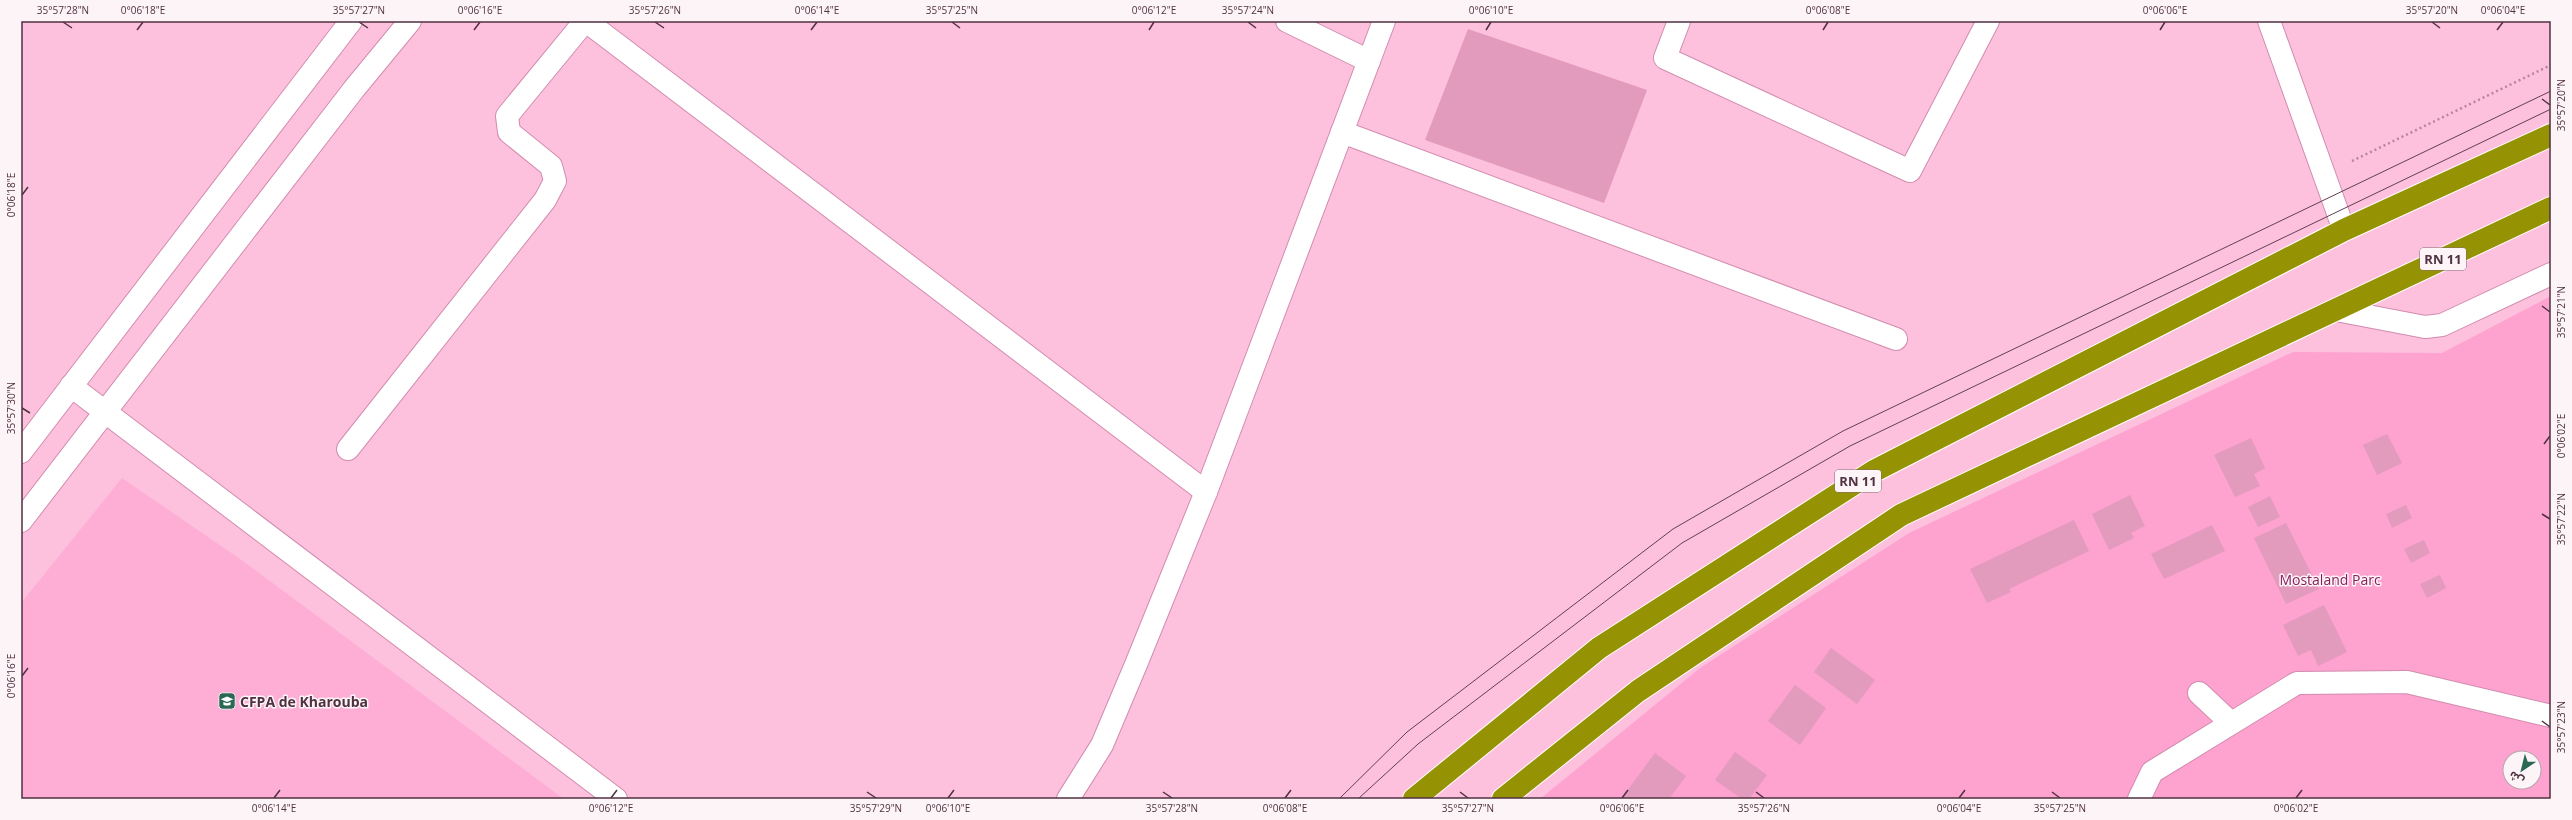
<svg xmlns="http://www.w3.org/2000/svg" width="2572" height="820" font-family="'Open Sans','Noto Sans Arabic',sans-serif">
  <rect width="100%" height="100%" fill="#fdc1de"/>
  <path fill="#feaed5" d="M 122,478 L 243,561 L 564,799 L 21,799 L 21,603 Z"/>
  <path fill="#fea2d0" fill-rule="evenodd" d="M 2551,296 L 2551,799 L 1540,799 L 1700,668 L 1909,533 L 2293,352 L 2442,353 ZM 2510,758 L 2534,758 L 2534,782 L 2510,782 Z"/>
  <g fill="#e29abd">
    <path d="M 1468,29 L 1647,90 L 1604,203 L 1425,140 Z"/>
    <path d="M 2387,434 L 2402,463 L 2377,475 L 2363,445 Z"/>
    <path d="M 2251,438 L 2265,468 L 2254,474 L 2260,486 L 2235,497 L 2214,455 Z"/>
    <path d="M 2130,495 L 2145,526 L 2131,533 L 2134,538 L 2109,550 L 2092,514 Z"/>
    <path d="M 2270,496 L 2280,517 L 2258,527 L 2248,507 Z"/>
    <path d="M 2406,505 L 2412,518 L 2392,528 L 2386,514 Z"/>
    <path d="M 2074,520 L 2089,551 L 2009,589 L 2011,592 L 1987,603 L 1970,569 Z"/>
    <path d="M 2286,523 L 2319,589 L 2286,604 L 2254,538 Z"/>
    <path d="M 2212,525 L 2225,551 L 2164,579 L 2151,554 Z"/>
    <path d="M 2424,540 L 2430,553 L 2411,563 L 2404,549 Z"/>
    <path d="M 2440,575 L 2446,588 L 2427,598 L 2420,584 Z"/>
    <path d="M 2324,605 L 2347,652 L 2318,666 L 2311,650 L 2298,656 L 2283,625 Z"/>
    <path d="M 1831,648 L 1875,680 L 1857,704 L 1814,672 Z"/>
    <path d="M 1795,685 L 1826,708 L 1800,745 L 1768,721 Z"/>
    <path d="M 1735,752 L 1767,775 L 1749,799 L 1742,799 L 1715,780 Z"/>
    <path d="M 1655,753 L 1686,776 L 1669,799 L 1621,799 Z"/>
  </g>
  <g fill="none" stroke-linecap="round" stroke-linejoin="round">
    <defs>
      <g id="minor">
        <path d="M 586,21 L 1206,492"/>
        <path d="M 1287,21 L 1369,61"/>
        <path d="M 1679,21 L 1665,58 L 1910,171 L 1988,21"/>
        <path d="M 2269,21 L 2344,230"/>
        <path d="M 1342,132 L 1896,339"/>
        <path d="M 2336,310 L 2425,327 L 2442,325 L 2551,274"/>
        <path d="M 71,386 L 616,799"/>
        <path d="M 348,449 L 545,200 L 555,181 L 551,166 L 509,132 L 507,116 L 585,21"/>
        <path d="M 21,452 L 351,21"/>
        <path d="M 21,521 L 354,89 L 410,21"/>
        <path d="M 2199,693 L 2231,723"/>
        <path d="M 1068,799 L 1102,745 L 1137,662 L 1206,492 L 1384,21"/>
        <path d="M 2139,799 L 2152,772 L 2297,683 L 2407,682 L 2551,716"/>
      </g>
      <g id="highway">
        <path d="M 1414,799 L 1599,648 L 1874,471 L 2344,230 L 2551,135"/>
        <path d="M 1503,799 L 1638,691 L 1901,515 L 2551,208"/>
      </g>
    </defs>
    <use href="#minor" stroke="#d28cae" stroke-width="24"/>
    <use href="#highway" stroke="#fff" stroke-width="24"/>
    <path stroke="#b6869d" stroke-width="2.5" stroke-dasharray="2 3" stroke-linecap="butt" d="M 2352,161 L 2551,65"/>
    <use href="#minor" stroke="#fff" stroke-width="22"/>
    <use href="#highway" stroke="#959303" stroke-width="22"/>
    <g stroke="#624051" stroke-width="1">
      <path d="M 1339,799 L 1407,732 L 1673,529 L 1843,431 L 2551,91"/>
      <path d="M 1358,799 L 1418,744 L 1682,543 L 1850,446 L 2551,109"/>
    </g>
  </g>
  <path fill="none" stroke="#4f3140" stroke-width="1.5" d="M 63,22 L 72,28M 359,22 L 368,28M 655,22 L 664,28M 952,22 L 960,28M 1248,22 L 1256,28M 2432,22 L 2440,28M 137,30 L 143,22M 474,30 L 480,22M 811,30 L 817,22M 1149,30 L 1154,22M 1486,30 L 1491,22M 1823,30 L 1828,22M 2160,30 L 2165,22M 2497,30 L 2503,22M 2542,99 L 2550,105M 22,195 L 28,187M 2542,306 L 2550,312M 22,408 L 30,413M 2544,444 L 2550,436M 2542,514 L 2550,519M 22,676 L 28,668M 2542,721 L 2550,727M 867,792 L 876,798M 1163,792 L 1172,798M 1460,792 L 1468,798M 1756,792 L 1764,798M 2052,792 L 2060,798M 274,798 L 280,790M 611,798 L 617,790M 948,798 L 954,790M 1285,798 L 1291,790M 1622,798 L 1628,790M 1959,798 L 1965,790M 2296,798 L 2302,790"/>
  <defs>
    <symbol id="university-square" viewBox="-11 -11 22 22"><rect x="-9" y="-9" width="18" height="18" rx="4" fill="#2a6854" stroke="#fcf4f7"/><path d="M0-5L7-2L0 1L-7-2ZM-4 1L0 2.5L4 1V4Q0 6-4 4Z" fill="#fff"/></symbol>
  </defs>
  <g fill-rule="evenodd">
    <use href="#university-square" x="217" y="691" width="20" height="20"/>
  </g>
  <g text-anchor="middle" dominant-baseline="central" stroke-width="3" stroke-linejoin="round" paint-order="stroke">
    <g fill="#fcf4f7" stroke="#836c77" stroke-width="1">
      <rect x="2420" y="248" width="46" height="22" rx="3"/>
      <rect x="1835" y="470" width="46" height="22" rx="3"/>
    </g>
    <g font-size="13" font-weight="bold" fill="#4f3140">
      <text x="2443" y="259">RN 11</text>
      <text x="1858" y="481">RN 11</text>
    </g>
    <g font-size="14" fill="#871f5d" stroke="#fcf4f7">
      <text x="2330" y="579">Mostaland Parc</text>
    </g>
    <g font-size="14" font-weight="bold" fill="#4f3140" stroke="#fcf4f7" text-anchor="start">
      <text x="240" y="701">CFPA de Kharouba</text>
    </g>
  </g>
  <rect width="2572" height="820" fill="none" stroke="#fcf4f7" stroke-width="44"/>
  <g transform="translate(2522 770) rotate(215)"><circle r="19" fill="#fcf4f7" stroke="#b7a6ae"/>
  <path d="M0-3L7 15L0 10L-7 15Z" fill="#2a6854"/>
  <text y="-6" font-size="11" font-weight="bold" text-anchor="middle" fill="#4f3140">ش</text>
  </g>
  <rect x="22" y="22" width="2528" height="776" fill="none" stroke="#4f3140" stroke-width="1.5"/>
  <g font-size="10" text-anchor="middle" fill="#4f3140">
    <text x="63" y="14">35°57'28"N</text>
    <text x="143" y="14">0°06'18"E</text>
    <text x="359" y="14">35°57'27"N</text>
    <text x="480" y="14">0°06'16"E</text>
    <text x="655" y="14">35°57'26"N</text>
    <text x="817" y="14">0°06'14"E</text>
    <text x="952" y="14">35°57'25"N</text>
    <text x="1154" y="14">0°06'12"E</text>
    <text x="1248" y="14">35°57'24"N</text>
    <text x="1491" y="14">0°06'10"E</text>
    <text x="1828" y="14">0°06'08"E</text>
    <text x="2165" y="14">0°06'06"E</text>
    <text x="2432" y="14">35°57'20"N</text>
    <text x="2503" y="14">0°06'04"E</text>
    <text transform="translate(2561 105) rotate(-90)" y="4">35°57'20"N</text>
    <text transform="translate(11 195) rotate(-90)" y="4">0°06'18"E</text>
    <text transform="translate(2561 312) rotate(-90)" y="4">35°57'21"N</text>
    <text transform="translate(11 408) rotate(-90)" y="4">35°57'30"N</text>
    <text transform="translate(2561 436) rotate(-90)" y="4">0°06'02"E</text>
    <text transform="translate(2561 519) rotate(-90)" y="4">35°57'22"N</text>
    <text transform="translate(11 676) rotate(-90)" y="4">0°06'16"E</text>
    <text transform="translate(2561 727) rotate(-90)" y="4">35°57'23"N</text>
    <text x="274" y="812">0°06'14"E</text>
    <text x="611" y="812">0°06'12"E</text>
    <text x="876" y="812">35°57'29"N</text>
    <text x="948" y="812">0°06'10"E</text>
    <text x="1172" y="812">35°57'28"N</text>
    <text x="1285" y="812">0°06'08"E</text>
    <text x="1468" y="812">35°57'27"N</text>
    <text x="1622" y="812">0°06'06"E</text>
    <text x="1764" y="812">35°57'26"N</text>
    <text x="1959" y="812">0°06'04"E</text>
    <text x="2060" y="812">35°57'25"N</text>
    <text x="2296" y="812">0°06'02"E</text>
  </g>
</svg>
